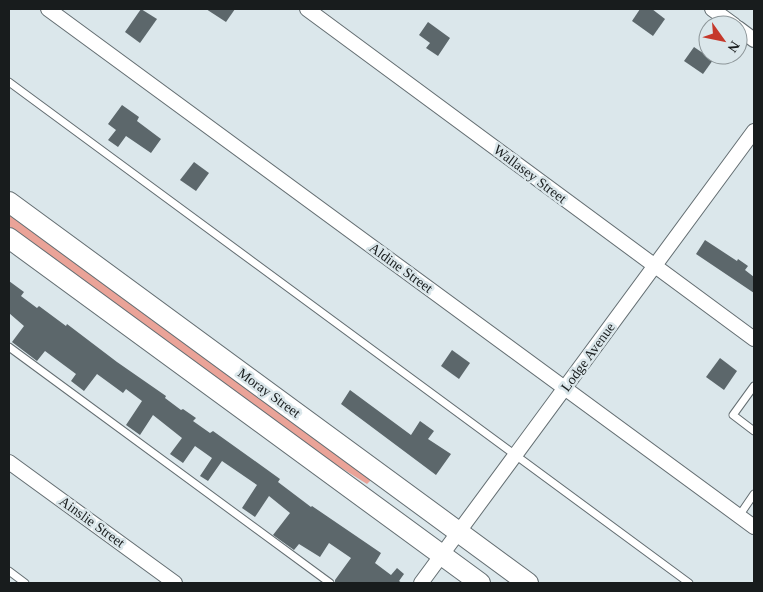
<svg xmlns="http://www.w3.org/2000/svg" width="763" height="592" font-family="Georgia,serif">
  <rect width="100%" height="100%" fill="#dbe7eb"/>
  <path fill="#eaa398" d="M 9,214 L 372,479 L 367,484 L 319,454 L 9,226 Z"/>
  <g fill="#5c676b">
    <path d="M 141,9 L 157,19 L 140,43 L 125,32 Z"/>
    <path d="M 206,9 L 235,9 L 226,22 Z"/>
    <path d="M 640,9 L 652,9 L 665,19 L 653,36 L 632,21 Z"/>
    <path d="M 428,22 L 450,38 L 438,56 L 426,48 L 430,43 L 419,35 Z"/>
    <path d="M 694,47 L 713,60 L 703,74 L 684,61 Z"/>
    <path d="M 122,105 L 139,117 L 137,121 L 161,139 L 151,153 L 126,136 L 118,147 L 108,140 L 116,130 L 108,124 Z"/>
    <path d="M 194,162 L 209,173 L 196,191 L 180,180 Z"/>
    <path d="M 705,240 L 737,261 L 738,259 L 748,266 L 745,270 L 754,277 L 754,293 L 696,254 Z"/>
    <path d="M 9,281 L 24,292 L 21,296 L 37,308 L 39,306 L 66,326 L 67,324 L 117,362 L 166,396 L 165,398 L 181,410 L 183,409 L 196,418 L 193,421 L 210,433 L 213,431 L 280,479 L 278,482 L 311,507 L 312,506 L 381,553 L 375,563 L 391,575 L 397,568 L 404,574 L 399,581 L 402,583 L 335,583 L 335,580 L 351,558 L 329,543 L 320,557 L 299,544 L 294,550 L 273,535 L 290,513 L 269,496 L 255,517 L 242,508 L 257,485 L 222,461 L 208,481 L 200,476 L 212,458 L 195,446 L 183,463 L 170,454 L 182,438 L 153,415 L 140,435 L 126,425 L 142,401 L 126,389 L 123,393 L 97,374 L 84,391 L 71,381 L 76,374 L 45,351 L 37,361 L 12,342 L 24,326 L 9,313 Z"/>
    <path d="M 452,350 L 470,363 L 459,379 L 441,366 Z"/>
    <path d="M 720,358 L 737,371 L 724,390 L 706,377 Z"/>
    <path d="M 350,390 L 411,435 L 420,421 L 434,431 L 428,439 L 451,454 L 436,475 L 341,404 Z"/>
  </g>
  <g fill="none" stroke-linecap="round" stroke-linejoin="round">
    <defs>
      <g id="service">
        <path d="M 9,82 L 689,583"/>
        <path d="M 9,347 L 330,583"/>
        <path d="M 754,386 L 733,415 L 754,431"/>
        <path d="M 739,516 L 754,494"/>
        <path d="M 9,571 L 25,583"/>
      </g>
      <g id="minor">
        <path d="M 48,9 L 754,527"/>
        <path d="M 307,9 L 754,339"/>
        <path d="M 712,9 L 734,25"/>
        <path d="M 738,28 L 754,40"/>
        <path d="M 9,462 L 175,583"/>
        <path d="M 421,583 L 754,131"/>
      </g>
      <g id="secondary">
        <path d="M 9,202 L 528,583"/>
        <path d="M 9,238 L 480,583"/>
      </g>
    </defs>
    <use href="#service" stroke="#646e72" stroke-width="9"/>
    <use href="#minor" stroke="#646e72" stroke-width="16"/>
    <use href="#secondary" stroke="#646e72" stroke-width="22"/>
    <use href="#service" stroke="#fff" stroke-width="7"/>
    <use href="#minor" stroke="#fff" stroke-width="14"/>
    <use href="#secondary" stroke="#fff" stroke-width="20"/>
  </g>
  <g text-anchor="middle" dominant-baseline="central" stroke-width="5" stroke-linejoin="round" paint-order="stroke">
    <g font-size="14" fill="#181c1d" stroke="#dbe7eb">
      <text transform="translate(530 174) rotate(37)">Wallasey Street</text>
      <text transform="translate(401 268) rotate(36)">Aldine Street</text>
      <text transform="translate(588 357) rotate(-54)">Lodge Avenue</text>
      <text transform="translate(269 393) rotate(36)">Moray Street</text>
      <text transform="translate(92 522) rotate(36)">Ainslie Street</text>
    </g>
  </g>
  <rect width="763" height="592" fill="none" stroke="#181c1d" stroke-width="20"/>
  <g transform="translate(723 40) rotate(123)"><circle r="24" fill="#dbe7eb" stroke="#8d9699"/>
  <path d="M0-4L9 19L0 12L-9 19Z" fill="#c5382b"/>
  <text y="-8" font-size="14" font-weight="bold" text-anchor="middle" fill="#181c1d">N</text>
  </g>
</svg>
